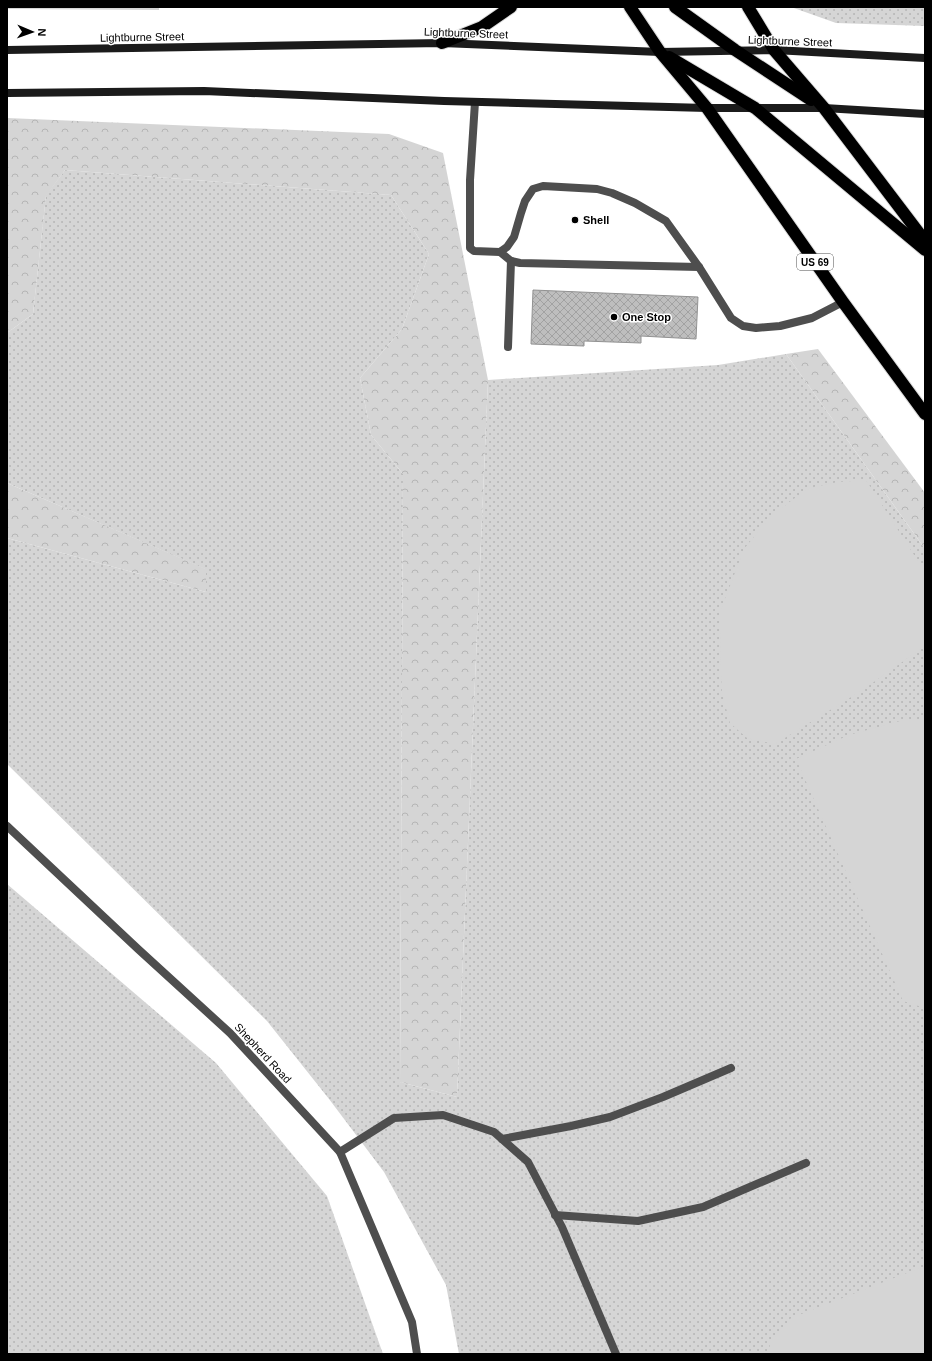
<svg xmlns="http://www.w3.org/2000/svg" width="932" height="1361" font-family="Arial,sans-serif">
  <defs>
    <pattern id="green-dots" width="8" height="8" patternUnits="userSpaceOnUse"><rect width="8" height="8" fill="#d5d5d5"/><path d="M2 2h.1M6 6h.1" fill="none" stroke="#b5b5b5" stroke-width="1.8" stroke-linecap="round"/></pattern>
    <pattern id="forest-crowns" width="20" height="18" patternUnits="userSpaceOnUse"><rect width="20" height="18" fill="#d5d5d5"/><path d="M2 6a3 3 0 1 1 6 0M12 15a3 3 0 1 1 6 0" fill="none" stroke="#b5b5b5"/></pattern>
    <pattern id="building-cross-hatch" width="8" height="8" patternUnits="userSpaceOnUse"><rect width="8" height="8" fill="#bebebe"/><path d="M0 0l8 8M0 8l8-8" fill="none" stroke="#a2a2a2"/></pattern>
  </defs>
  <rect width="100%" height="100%" fill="#fff"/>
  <g fill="url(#green-dots)">
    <path d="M 791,7 L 925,7 L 925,26 L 836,23 Z"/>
    <path d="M 65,170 L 391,195 L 429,254 L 402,329 L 360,378 L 371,435 L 403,474 L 400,1082 L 457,1097 L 488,380 L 718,365 L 786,354 L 925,549 L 925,1354 L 459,1354 L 446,1285 L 384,1172 L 329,1099 L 267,1021 L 7,764 L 7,538 L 206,592 L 205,569 L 7,483 L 7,333 L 33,314 L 46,195 Z"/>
    <path d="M 7,884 L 216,1063 L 327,1196 L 383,1354 L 7,1354 Z"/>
  </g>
  <g fill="url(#forest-crowns)">
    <path d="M 7,7 L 159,7 L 159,10 L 7,9 Z"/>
    <path d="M 7,118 L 389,134 L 443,153 L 488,380 L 457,1097 L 400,1082 L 403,474 L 371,435 L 360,378 L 402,329 L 429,254 L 391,195 L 65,170 L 46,196 L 33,314 L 7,333 Z"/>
    <path d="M 818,349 L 925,493 L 925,549 L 786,354 Z"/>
    <path d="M 7,483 L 206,569 L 206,592 L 7,538 Z"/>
  </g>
  <g fill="#d5d5d5">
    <path d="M 866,480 L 925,572 L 925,646 L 861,691 L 775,744 L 747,738 L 730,723 L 722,693 L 720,656 L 721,609 L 744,549 L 766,522 L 788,503 L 809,488 L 838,482 Z"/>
    <path d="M 900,721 L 925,721 L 925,1008 L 903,1001 L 796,759 L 849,735 Z"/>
    <path d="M 925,1266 L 925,1354 L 769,1354 L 770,1343 L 791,1318 Z"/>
  </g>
  <path fill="url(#building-cross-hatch)" stroke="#929292" d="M 533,290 L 698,297 L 696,339 L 641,336 L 641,343 L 584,341 L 584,346 L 531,344 Z"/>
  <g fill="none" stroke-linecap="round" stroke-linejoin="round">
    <defs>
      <g id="highway">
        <path d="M 630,7 L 660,52 L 707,108 L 843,302 L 925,414"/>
        <path d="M 675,7 L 735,50 L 811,100"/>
        <path d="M 748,7 L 774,50 L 824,108 L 925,241"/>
        <path d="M 442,43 L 482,27 L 511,7"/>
        <path d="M 669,57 L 755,108 L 925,250"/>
      </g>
    </defs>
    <use href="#highway" stroke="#dbdbdb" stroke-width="14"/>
    <g stroke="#4e4e4e" stroke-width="8">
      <path d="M 475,102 L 470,180 L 470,248 L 474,251 L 500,252 L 507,247 L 514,237 L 521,213 L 525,201 L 533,189 L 543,186 L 597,189 L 612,193 L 635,203 L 666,221 L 699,267 L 731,318 L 743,326 L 756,328 L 780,326 L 812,318 L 843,302"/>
      <path d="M 500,252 L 511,261 L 520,263 L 699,267"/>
      <path d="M 508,347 L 511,261"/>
      <path d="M 502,1139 L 571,1126 L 610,1117 L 663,1097 L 731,1068"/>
      <path d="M 340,1152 L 394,1118 L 443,1115 L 494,1132 L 528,1162 L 562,1227 L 616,1354"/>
      <path d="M 555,1215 L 638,1221 L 703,1207 L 806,1163"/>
    </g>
    <path stroke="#4e4e4e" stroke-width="8" d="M 7,826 L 138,949 L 230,1033 L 340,1152 L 412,1322 L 417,1354"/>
    <g stroke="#1b1b1b" stroke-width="8">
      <path d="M 7,50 L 442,43 L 660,52 L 774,50 L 925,58"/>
      <path d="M 7,93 L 204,91 L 444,101 L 707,108 L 824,108 L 925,114"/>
    </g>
    <use href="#highway" stroke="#000" stroke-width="12"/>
  </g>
  <g fill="#000" stroke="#fff" stroke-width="1.5">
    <circle cx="575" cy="220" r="4"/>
    <circle cx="614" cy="317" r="4"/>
  </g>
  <g text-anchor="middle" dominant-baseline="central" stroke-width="3" stroke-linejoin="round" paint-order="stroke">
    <rect fill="#fff" stroke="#4c4c4c" stroke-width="1" x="797" y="254" width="36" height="16" rx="3"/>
    <g font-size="10" font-weight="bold" fill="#000">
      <text x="815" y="262">US 69</text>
    </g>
    <g font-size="11" fill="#000" stroke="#fff">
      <text transform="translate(466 33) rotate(2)">Lightburne Street</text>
      <text transform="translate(142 37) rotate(-1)">Lightburne Street</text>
      <text transform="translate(790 41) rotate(2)">Lightburne Street</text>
      <text transform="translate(263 1053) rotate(47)">Shepherd Road</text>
    </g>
    <g font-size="11" font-weight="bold" fill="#000" stroke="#fff" text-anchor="start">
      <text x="583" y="220">Shell</text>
      <text x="622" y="317">One Stop</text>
    </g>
  </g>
  <rect width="932" height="1361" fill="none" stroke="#000000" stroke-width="16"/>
  <g transform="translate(32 32) rotate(92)" stroke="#ffffff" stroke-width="3" paint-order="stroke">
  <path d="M0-3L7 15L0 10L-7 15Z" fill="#000000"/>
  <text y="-6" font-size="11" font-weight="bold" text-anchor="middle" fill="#000000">N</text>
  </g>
</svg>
